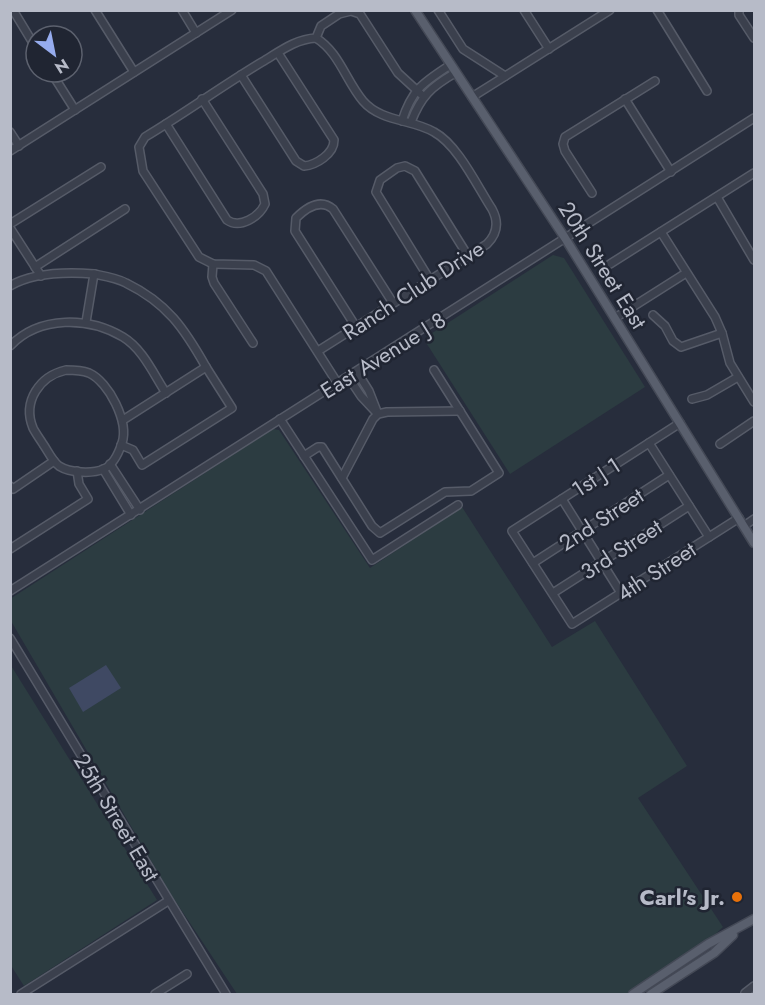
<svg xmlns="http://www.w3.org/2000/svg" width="765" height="1005" font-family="Jost,sans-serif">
  <rect width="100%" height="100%" fill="#272d3c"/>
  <g fill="#2c3c41">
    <path d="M 553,255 L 564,258 L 645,387 L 510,474 L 425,341 L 426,337 Z"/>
    <path d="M 273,429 L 279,430 L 370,568 L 462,507 L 552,647 L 595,621 L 687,766 L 638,798 L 723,927 L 704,945 L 627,994 L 237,994 L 170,893 L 11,621 L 10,599 Z"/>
    <path d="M 10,664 L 157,900 L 24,986 L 10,964 Z"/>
  </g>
  <path fill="#3f4963" d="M 106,665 L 121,688 L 83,712 L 69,688 Z"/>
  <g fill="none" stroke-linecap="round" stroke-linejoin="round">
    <defs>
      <g id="minor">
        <path d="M 13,10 L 36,48"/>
        <path d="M 95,10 L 134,72"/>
        <path d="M 182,10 L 196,33"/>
        <path d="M 438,10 L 463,49 L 505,76"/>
        <path d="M 524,10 L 549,49"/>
        <path d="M 657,10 L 707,91"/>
        <path d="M 739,10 L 739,15 L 754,38"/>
        <path d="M 316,38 C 339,52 346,81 363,101 C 381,122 412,119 434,132 C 458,145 477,186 492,209 C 499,222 497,234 487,244 L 318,351"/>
        <path d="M 51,72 L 75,110"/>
        <path d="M 241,75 L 296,161 L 304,166 C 316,165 334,154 334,140 L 278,53"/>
        <path d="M 472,97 L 610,10"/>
        <path d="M 625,99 L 671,172"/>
        <path d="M 402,121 C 412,89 424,82 450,65"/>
        <path d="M 411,122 C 421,96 431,87 455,73"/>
        <path d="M 166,124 L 227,220 C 240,229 259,217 265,204 L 263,194 L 202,99"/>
        <path d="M 10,132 L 19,146"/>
        <path d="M 10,151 L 232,10"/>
        <path d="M 592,193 L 565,151 L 563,144 L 565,137 L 655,81"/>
        <path d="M 717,197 L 754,260"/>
        <path d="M 10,224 L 101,167"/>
        <path d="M 10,228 L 41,276"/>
        <path d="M 661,232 L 715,317 L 722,333 L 730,363 L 754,402"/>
        <path d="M 213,264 L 212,277 L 214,283 L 253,343"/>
        <path d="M 610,264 L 754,173"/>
        <path d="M 35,267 L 125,209"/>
        <path d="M 94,274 C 104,276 117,278 126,283 C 167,303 184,328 206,367"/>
        <path d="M 430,280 L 376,192 L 380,180 L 397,168 L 405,166 L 415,171 L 468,256"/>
        <path d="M 10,286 C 34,272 68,272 94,274 L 86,322"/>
        <path d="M 653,315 L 665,326 L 673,341 L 681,347 L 722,333"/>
        <path d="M 615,318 L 686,273"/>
        <path d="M 356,327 L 295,231 L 296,218 C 306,208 320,198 333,209 L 393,303"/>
        <path d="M 10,346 C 40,315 89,317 123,337 C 143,349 154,375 166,393"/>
        <path d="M 66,370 C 74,370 81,370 89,373 C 109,382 129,422 122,443 C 119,452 113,465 104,469 C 92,474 70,473 59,466 C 52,461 48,451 43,444 C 40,439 36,434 33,428 C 22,401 40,376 66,370 Z"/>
        <path d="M 357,372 L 369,391 L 378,414"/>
        <path d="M 349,378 L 361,396 L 375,411"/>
        <path d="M 338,384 L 266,271 L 254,265 L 213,264 L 199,257 L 143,171 L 139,147 L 145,137 C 185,113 222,86 262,62 C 279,52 295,39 316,38 L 321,26 L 339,14 L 351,11 L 360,14 L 398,73 L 423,96"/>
        <path d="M 692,399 L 707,395 L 738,377"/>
        <path d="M 280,419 L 372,560 L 458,505"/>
        <path d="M 680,423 L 512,531 L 572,624 L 739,518"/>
        <path d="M 649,443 L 709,537"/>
        <path d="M 720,444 L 754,421"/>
        <path d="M 121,445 L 133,450 L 142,465 L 232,408 L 206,367 L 123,420"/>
        <path d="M 304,456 L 318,447 L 322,447 L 372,526 L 380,533 L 445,492 L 471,491 L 499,473 L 434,370"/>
        <path d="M 110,464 L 140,510"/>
        <path d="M 103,469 L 131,515"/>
        <path d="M 342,478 L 373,419 L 378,414 L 387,412 L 460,411"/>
        <path d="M 10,486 L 13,489 L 54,461"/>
        <path d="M 562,499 L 621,593"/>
        <path d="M 744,526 L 754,519"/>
        <path d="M 10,549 L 88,499 L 79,484 L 77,471"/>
        <path d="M 533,563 L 669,475"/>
        <path d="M 10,591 L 754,118"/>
        <path d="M 553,593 L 689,506"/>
        <path d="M 10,638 L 226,994"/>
        <path d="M 745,993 L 754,986"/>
        <path d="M 21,994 L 168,901"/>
        <path d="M 155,994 L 187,974"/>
      </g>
      <g id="major">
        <path d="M 415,10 L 565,238 L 754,543"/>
        <path d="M 633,994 L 708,944 L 754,919"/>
        <path d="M 651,994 L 714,953 L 733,935"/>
      </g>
    </defs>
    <use href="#minor" stroke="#565b68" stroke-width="10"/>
    <use href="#major" stroke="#444956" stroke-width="11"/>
    <use href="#minor" stroke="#3b404d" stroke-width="7"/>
    <use href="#major" stroke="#595f6d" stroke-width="8"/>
  </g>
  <circle fill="#e8710a" stroke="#202532" stroke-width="2" cx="737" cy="897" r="6"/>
  <g text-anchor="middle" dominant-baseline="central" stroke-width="5" stroke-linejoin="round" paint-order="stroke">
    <g font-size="22" fill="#b7bbc8" stroke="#202532">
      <text transform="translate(603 265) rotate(58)">20th Street East</text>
      <text transform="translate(413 290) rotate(-33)">Ranch Club Drive</text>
      <text transform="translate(383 355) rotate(-32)">East Avenue J 8</text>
      <text transform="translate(596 477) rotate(-33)">1st J 1</text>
      <text transform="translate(601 519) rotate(-33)">2nd Street</text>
      <text transform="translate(621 549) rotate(-33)">3rd Street</text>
      <text transform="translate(656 571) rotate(-33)">4th Street</text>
      <text transform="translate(117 817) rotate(59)">25th Street East</text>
    </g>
    <g font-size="22" font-weight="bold" fill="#b7bbc8" stroke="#202532" text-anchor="end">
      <text x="725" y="897">Carl's Jr.</text>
    </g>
  </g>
  <rect width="765" height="1005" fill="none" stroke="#b7bbc8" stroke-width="24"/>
  <g transform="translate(54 54) rotate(148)"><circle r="28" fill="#202532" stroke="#5c616e" stroke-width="1.5"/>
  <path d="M0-4.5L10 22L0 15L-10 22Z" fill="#96acee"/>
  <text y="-9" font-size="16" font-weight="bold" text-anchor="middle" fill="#b7bbc8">N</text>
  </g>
</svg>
